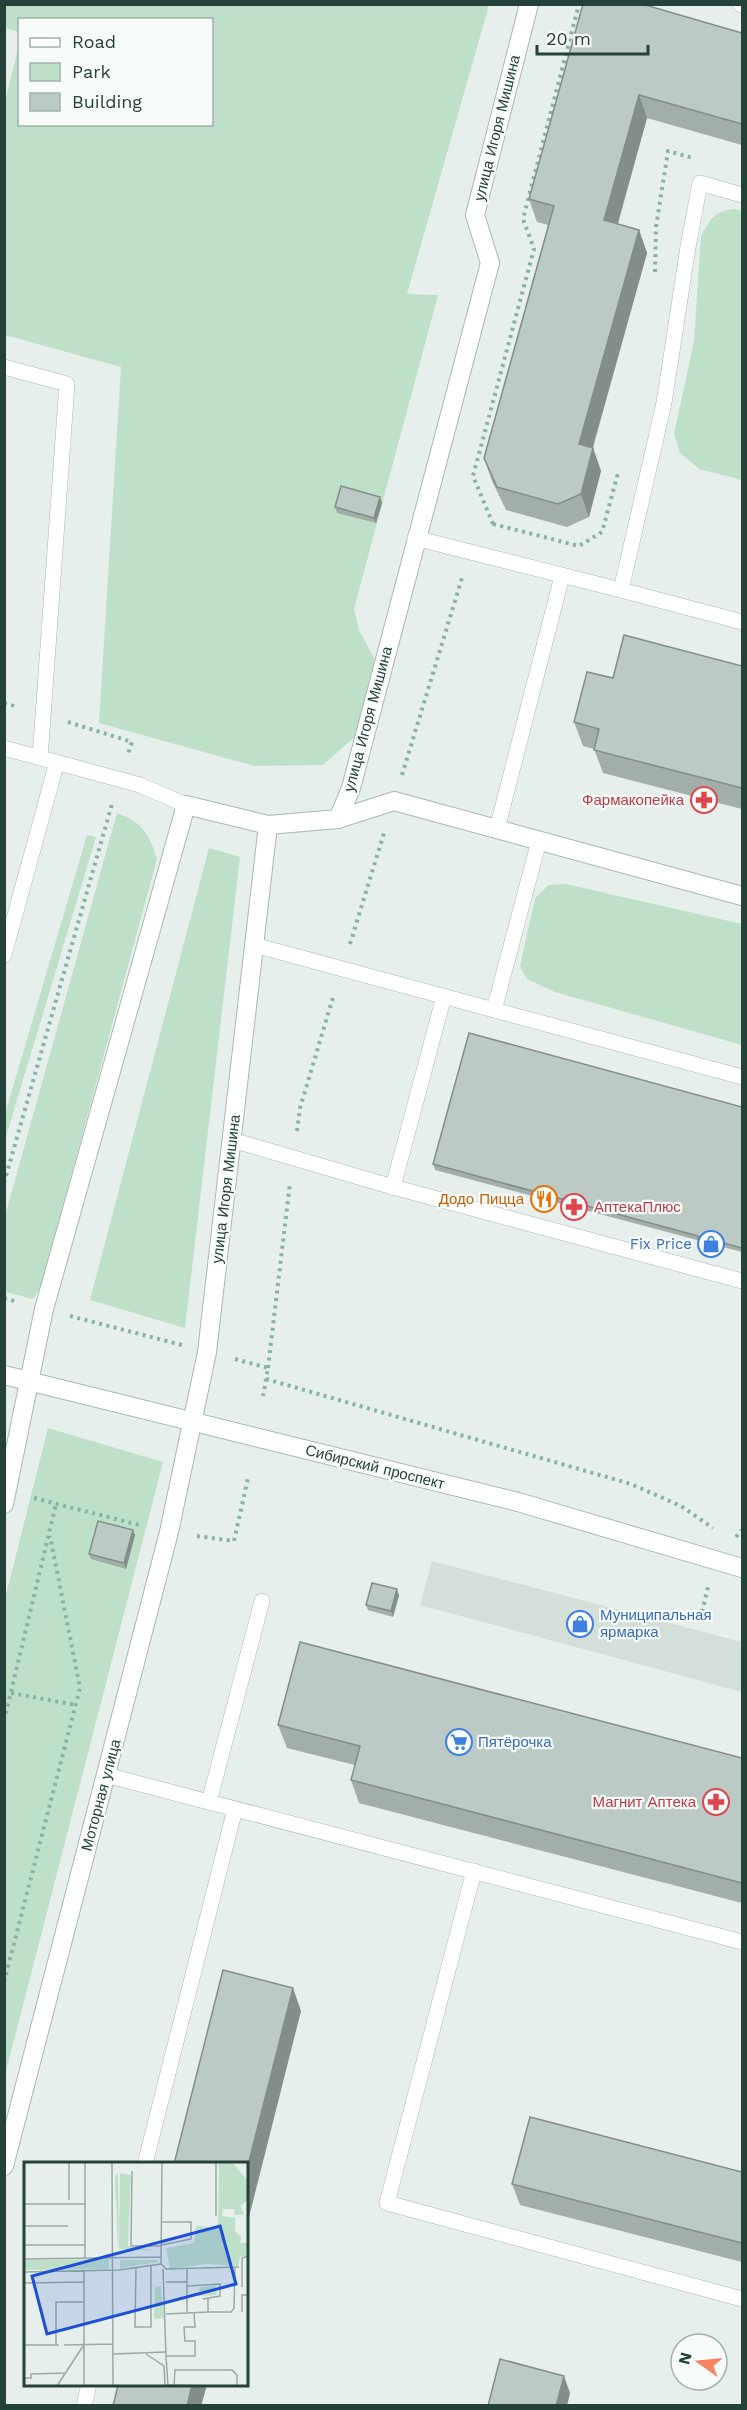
<svg xmlns="http://www.w3.org/2000/svg" width="747" height="2410" font-family="'Work Sans',sans-serif">
  <rect width="100%" height="100%" fill="#e6efeb"/>
  <path fill="#d4dfda" d="M 432,1561 L 742,1642 L 742,1692 L 420,1605 Z"/>
  <g fill="#bfe0c8">
    <path d="M 4,5 L 489,5 L 407,294 L 438,295 L 354,609 L 359,630 L 375,660 L 358,734 L 323,765 L 254,766 L 99,723 L 121,367 L 5,335 L 5,101 L 19,45 L 20,124 L 212,124 L 212,20 L 20,20 L 19,32 L 5,28 Z"/>
    <path d="M 735,209 L 742,211 L 742,480 L 699,469 L 680,453 L 674,434 L 694,341 L 701,236 C 710,219 716,210 735,209 Z"/>
    <path d="M 117,813 C 143,822 149,835 157,859 L 41,1287 L 33,1299 L 5,1292 L 5,1216 Z"/>
    <path d="M 87,835 L 96,837 L 5,1140 L 5,1114 Z"/>
    <path d="M 209,848 L 240,857 L 185,1328 L 90,1300 Z"/>
    <path d="M 566,884 L 742,924 L 742,1045 L 555,992 L 527,979 L 520,966 L 535,898 L 549,885 Z"/>
    <path d="M 48,1428 L 163,1462 L 5,2075 L 5,1599 Z"/>
  </g>
  <g fill="none" stroke-linecap="round" stroke-linejoin="round">
    <defs>
      <g id="service">
        <path d="M 740,4 L 742,5"/>
        <path d="M 4,367 L 67,384 L 40,758"/>
        <path d="M 415,538 L 621,590 L 664,403 L 688,247 L 700,183 L 742,195"/>
        <path d="M 621,590 L 742,622"/>
        <path d="M 4,748 L 140,785 L 186,805"/>
        <path d="M 497,829 L 562,576"/>
        <path d="M 254,945 L 742,1077"/>
        <path d="M 4,955 L 57,762"/>
        <path d="M 494,1010 L 539,841"/>
        <path d="M 232,1140 L 393,1187 L 742,1281"/>
        <path d="M 393,1187 L 444,996"/>
        <path d="M 106,1775 L 742,1942"/>
        <path d="M 209,1802 L 262,1601"/>
        <path d="M 474,1871 L 387,2203 L 742,2299"/>
        <path d="M 145,2164 L 235,1809"/>
        <path d="M 84,2406 L 89,2384"/>
      </g>
      <g id="minor">
        <path d="M 338,819 L 394,801 L 742,896"/>
        <path d="M 4,1504 L 44,1309 L 186,805 L 268,825 L 338,819 L 351,788 L 490,263 L 475,215 L 529,4"/>
        <path d="M 4,2166 L 169,1532 L 207,1352 L 268,825"/>
      </g>
      <path id="secondary" d="M 4,1375 L 518,1502 L 742,1568"/>
    </defs>
    <use href="#service" stroke="#a8b8b2" stroke-width="16"/>
    <use href="#minor" stroke="#a8b8b2" stroke-width="20"/>
    <use href="#secondary" stroke="#a4bbb3" stroke-width="20"/>
    <g stroke="#86b3a5" stroke-width="4" stroke-dasharray="3 4.5" stroke-linecap="butt">
      <path d="M 655,272 L 656,227 L 668,151 L 693,158"/>
      <path d="M 493,524 L 579,546 L 602,532 L 618,473"/>
      <path d="M 493,524 L 473,476 L 534,249 L 523,219 L 579,4"/>
      <path d="M 4,703 L 18,707"/>
      <path d="M 68,722 L 132,742 L 128,754"/>
      <path d="M 402,775 L 462,578"/>
      <path d="M 350,944 L 384,833"/>
      <path d="M 297,1131 L 300,1108 L 334,994"/>
      <path d="M 4,1183 L 112,804"/>
      <path d="M 4,1298 L 18,1302"/>
      <path d="M 70,1316 L 182,1345"/>
      <path d="M 235,1359 L 268,1368 L 263,1396"/>
      <path d="M 268,1368 L 290,1183"/>
      <path d="M 266,1379 L 631,1484 L 681,1506 L 713,1528"/>
      <path d="M 34,1498 L 143,1526"/>
      <path d="M 197,1536 L 234,1541 L 248,1478"/>
      <path d="M 736,1537 L 742,1530"/>
      <path d="M 702,1612 L 708,1587"/>
      <path d="M 11,1693 L 76,1705"/>
      <path d="M 4,1721 L 56,1504"/>
      <path d="M 4,1982 L 80,1688 L 50,1536"/>
    </g>
    <use href="#service" stroke="#fff" stroke-width="15"/>
    <use href="#minor" stroke="#fff" stroke-width="18"/>
    <use href="#secondary" stroke="#fff" stroke-width="18"/>
  </g>
  <g fill="#a1aea9">
    <path d="M 583,4 L 742,33 L 742,145 L 647,118 L 618,224 L 639,230 L 647,253 L 593,448 L 601,471 L 589,517 L 567,527 L 506,510 L 492,481 L 484,458 L 548,225 L 537,222 L 529,199 Z"/>
    <path d="M 382,503 L 376,523 L 337,513 L 335,507 Z"/>
    <path d="M 742,666 L 742,809 L 603,773 L 594,749 L 583,746 L 574,722 L 613,678 Z"/>
    <path d="M 742,1107 L 742,1252 L 435,1170 L 433,1164 Z"/>
    <path d="M 133,1530 L 135,1535 L 126,1569 L 91,1559 L 89,1554 Z"/>
    <path d="M 399,1595 L 393,1617 L 368,1610 L 366,1605 Z"/>
    <path d="M 278,1725 L 742,1758 L 742,1903 L 359,1803 L 351,1780 L 355,1765 L 287,1748 Z"/>
    <path d="M 742,2172 L 742,2262 L 520,2205 L 512,2184 Z"/>
  </g>
  <g fill="#838d89">
    <path d="M 639,95 L 647,118 L 612,243 L 604,220 Z"/>
    <path d="M 639,230 L 647,253 L 587,467 L 579,444 Z"/>
    <path d="M 593,448 L 601,471 L 589,517 L 581,494 Z"/>
    <path d="M 380,497 L 382,503 L 376,523 L 374,518 Z"/>
    <path d="M 133,1530 L 135,1535 L 126,1569 L 124,1563 Z"/>
    <path d="M 397,1589 L 399,1595 L 393,1617 L 391,1611 Z"/>
    <path d="M 293,1988 L 301,2011 L 246,2229 L 246,2173 Z"/>
    <path d="M 564,2376 L 570,2393 L 567,2406 L 556,2406 Z"/>
    <path d="M 192,2385 L 207,2385 L 201,2406 L 187,2406 Z"/>
  </g>
  <g fill="#bbcac4" stroke="#838d89" stroke-width="1.5">
    <path d="M 583,4 L 642,4 L 742,33 L 742,124 L 639,95 L 604,220 L 639,230 L 579,444 L 593,448 L 581,494 L 558,504 L 497,487 L 484,458 L 554,206 L 529,199 Z"/>
    <path d="M 341,486 L 380,497 L 374,518 L 335,507 Z"/>
    <path d="M 624,635 L 742,666 L 742,788 L 594,750 L 599,729 L 574,722 L 587,672 L 613,678 Z"/>
    <path d="M 469,1033 L 742,1107 L 742,1248 L 433,1164 Z"/>
    <path d="M 98,1521 L 133,1530 L 124,1563 L 89,1554 Z"/>
    <path d="M 372,1583 L 397,1589 L 391,1611 L 366,1605 Z"/>
    <path d="M 300,1642 L 742,1758 L 742,1883 L 351,1780 L 360,1746 L 278,1725 Z"/>
    <path d="M 223,1970 L 293,1988 L 246,2173 L 246,2164 L 174,2164 Z"/>
    <path d="M 530,2117 L 742,2172 L 742,2243 L 512,2184 Z"/>
    <path d="M 500,2359 L 564,2376 L 556,2406 L 488,2406 Z"/>
    <path d="M 118,2385 L 192,2385 L 187,2406 L 113,2406 Z"/>
  </g>
  <defs>
    <symbol id="pharmacy-ring" viewBox="-11 -11 22 22"><circle r="9.5" fill="#f7fbf9" stroke="#e0444e" stroke-width="1.5"/><path d="M-2-6h4v4h4v4h-4v4h-4v-4h-4v-4h4Z" fill="#e0444e"/></symbol>
    <symbol id="restaurant-ring" viewBox="-11 -11 22 22"><circle r="9.5" fill="#f7fbf9" stroke="#e8710a" stroke-width="1.5"/><path d="M-5-6h1v4h1v-4h1v4h1v-4h1v5L-1.5 .5V6h-2V.5L-5-1ZM5-6V6H3V1.5H1.5Q1.5-4 5-6Z" fill="#e8710a"/></symbol>
    <symbol id="shop-ring" viewBox="-11 -11 22 22"><circle r="9.5" fill="#f7fbf9" stroke="#3f7fe0" stroke-width="1.5"/><path d="M-5-2.5h2.3a2.7 3.5 0 0 1 5.4 0H5L5.5 6h-11ZM-1.5-2.5h3a1.5 2.3 0 0 0-3 0Z" fill="#3f7fe0"/></symbol>
    <symbol id="supermarket-ring" viewBox="-11 -11 22 22"><circle r="9.5" fill="#f7fbf9" stroke="#3f7fe0" stroke-width="1.5"/><path d="M-6-5.5h2.5l.6 2H6L4.5 2H-2.5L-4.4-4H-6ZM-1.5 3.2a1.3 1.3 0 1 0 .1 0ZM3 3.2a1.3 1.3 0 1 0 .1 0Z" fill="#3f7fe0"/></symbol>
  </defs>
  <g fill-rule="evenodd">
    <use href="#pharmacy-ring" x="689" y="785" width="30" height="30"/>
    <use href="#restaurant-ring" x="529" y="1184" width="30" height="30"/>
    <use href="#pharmacy-ring" x="559" y="1192" width="30" height="30"/>
    <use href="#shop-ring" x="696" y="1229" width="30" height="30"/>
    <use href="#shop-ring" x="565" y="1609" width="30" height="30"/>
    <use href="#supermarket-ring" x="444" y="1727" width="30" height="30"/>
    <use href="#pharmacy-ring" x="701" y="1787" width="30" height="30"/>
  </g>
  <g text-anchor="middle" dominant-baseline="central" stroke-width="4.5" stroke-linejoin="round" paint-order="stroke">
    <g font-size="15" fill="#24423a" stroke="#f7fbf9">
      <text transform="translate(497 128) rotate(-76)">улица Игоря Мишина</text>
      <text transform="translate(368 719) rotate(-75)">улица Игоря Мишина</text>
      <text transform="translate(226 1189) rotate(-83)">улица Игоря Мишина</text>
      <text transform="translate(375 1467) rotate(14)">Сибирский проспект</text>
      <text transform="translate(101 1795) rotate(-75)">Моторная улица</text>
    </g>
    <g font-size="15" fill="#be3a42" stroke="#f7fbf9" text-anchor="end">
      <text x="684" y="800">Фармакопейка</text>
      <text x="594" y="1207" text-anchor="start">АптекаПлюс</text>
      <text x="696" y="1802">Магнит Аптека</text>
    </g>
    <g font-size="15" fill="#c56008" stroke="#f7fbf9" text-anchor="end">
      <text x="524" y="1199">Додо Пицца</text>
    </g>
    <g font-size="15" fill="#366cbe" stroke="#f7fbf9" text-anchor="start">
      <text x="692" y="1244" text-anchor="end">Fix Price</text>
      <text x="600" y="1615">Муниципальная<tspan x="600" dy="17">ярмарка</tspan></text>
      <text x="478" y="1742">Пятёрочка</text>
    </g>
  </g>
  <g transform="translate(24 2162)">
    <rect width="224" height="224" fill="#e6efeb"/>
    <path d="M 195,0 L 208,0 L 223,18 L 223,39 L 216,44 L 220,52 L 211,53 L 210,47 L 199,47 L 198,54 L 211,56 L 211,69 L 218,76 L 215,81 L 223,81 L 223,93 L 216,95 L 214,104 L 182,102 L 146,107 L 142,86 L 170,81 L 172,64 L 194,66 ZM 94,11 L 95,74 L 94,87 L 91,15 ZM 96,11 L 107,13 L 104,84 L 133,89 L 95,87 ZM 85,97 L 85,107 L 1,108 L 1,98 ZM 96,98 L 134,98 L 134,100 L 96,106 ZM 192,123 L 193,133 L 174,134 L 176,125 ZM 137,124 L 140,156 L 130,157 L 131,125 Z" fill="#bfe0c8"/>
    <path fill="none" stroke="#98aaa4" stroke-width="1.5" d="M 45,0 L 45,38M 61,0 L 61,96M 88,0 L 89,224M 108,9 L 107,84 L 138,84M 0,42 L 61,42M 192,54 L 192,0M 0,64 L 44,64M 0,83 L 61,83M 138,83 L 167,77 L 167,60 L 138,60M 0,97 L 137,95M 137,102 L 138,0M 137,102 L 142,107 L 215,105M 112,106 L 111,165 L 127,165 L 127,103M 139,107 L 142,194 L 171,194 L 171,179 L 161,179 L 160,165 L 171,165 L 170,150M 163,107 L 163,124 L 196,122 L 196,134 L 179,137M 60,109 L 60,224M 0,110 L 95,108 L 137,102M 142,120 L 163,120M 0,121 L 60,120M 163,124 L 163,150M 218,125 L 218,96 L 224,94M 184,137 L 184,150 L 207,150 L 210,146 L 211,105M 218,150 L 218,133 L 224,133M 142,152 L 184,150M 0,183 L 35,183M 32,183 L 32,140 L 59,140M 40,183 L 89,182M 89,192 L 141,190M 122,192 L 140,204 L 141,224M 142,194 L 144,224M 0,216 L 7,216 L 7,212 L 42,211M 144,223 L 196,224M 33,224 L 59,184M 150,224 L 151,208 L 208,208 L 213,213 L 213,224"/>
    <path fill="#1d4ed8" fill-opacity="0.15" stroke="#1d4ed8" stroke-width="3" d="M 196,64 L 212,122 L 23,172 L 8,114 Z"/>
    <rect width="224" height="224" fill="none" stroke="#24423a" stroke-width="3"/>
  </g>
  <rect width="747" height="2410" fill="none" stroke="#24423a" stroke-width="12"/>
  <rect x="18" y="18" width="195" height="108" fill="#f7fbf9" stroke="#a3b1ad" stroke-width="1.5"/>
  <rect x="30" y="38" width="30" height="9" fill="#ffffff" stroke="#a3b1ad" stroke-width="1.5"/>
  <text x="72" y="48" font-size="18" fill="#24423a">Road</text>
  <rect x="30" y="63" width="30" height="18" fill="#bfe0c8" stroke="#a3b1ad" stroke-width="1.5"/>
  <text x="72" y="78" font-size="18" fill="#24423a">Park</text>
  <rect x="30" y="93" width="30" height="18" fill="#bbcac4" stroke="#a3b1ad" stroke-width="1.5"/>
  <text x="72" y="108" font-size="18" fill="#24423a">Building</text>
  <g transform="translate(699 2362) rotate(285)"><circle r="28" fill="#f7fbf9" stroke="#a3b1ad" stroke-width="1.5"/>
  <path d="M0-4.5L10 22L0 15L-10 22Z" fill="#f4845f"/>
  <text y="-9" font-size="16" font-weight="bold" text-anchor="middle" fill="#24423a">N</text>
  </g>
  <path d="M537 45v9h111v-9" fill="none" stroke="#24423a" stroke-width="3"/>
  <text x="546" y="45" font-size="18" fill="#24423a" stroke="#f7fbf9" stroke-width="4.5" paint-order="stroke">20 m</text>
</svg>
